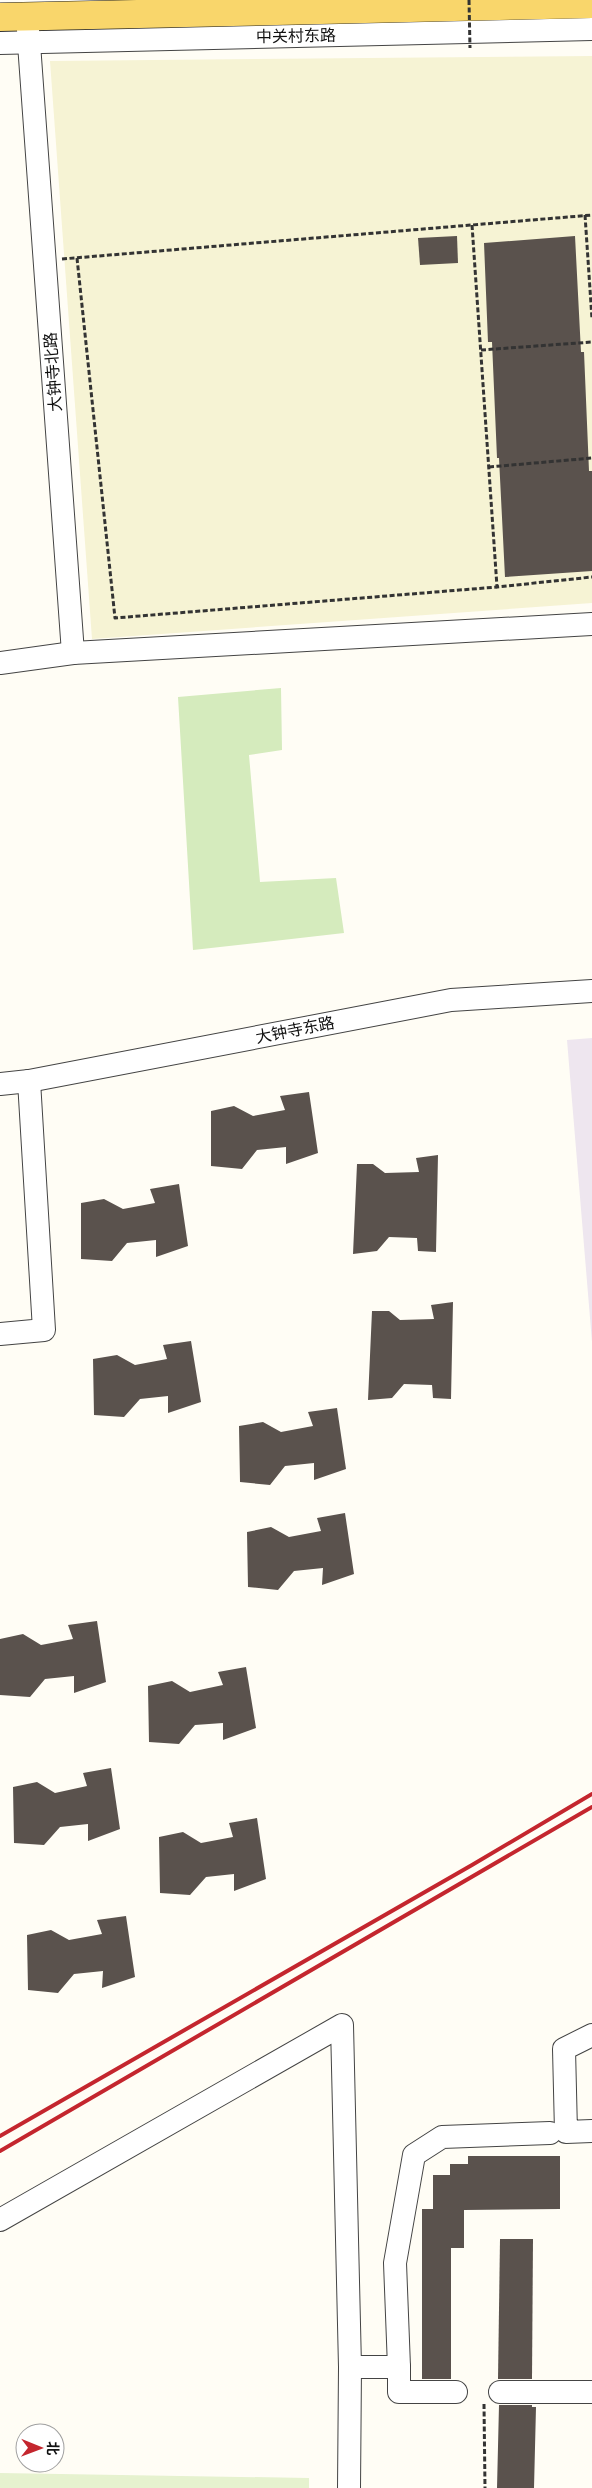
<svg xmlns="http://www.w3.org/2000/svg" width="592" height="2488" font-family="'Zilla Slab','Noto Sans SC',serif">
  <rect width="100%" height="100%" fill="#fffdf5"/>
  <path fill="#eee6ef" d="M 592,1038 L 592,1342 L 567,1040 Z"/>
  <path fill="#f6f3d4" d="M 592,56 L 592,603 L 92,639 L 50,61 Z"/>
  <path fill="#d5ebbd" d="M 281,688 L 282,750 L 249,755 L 260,882 L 336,878 L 344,933 L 193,950 L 178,697 Z"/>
  <path fill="#e6f2cf" d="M 0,2473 L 309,2478 L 309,2488 L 0,2488 Z"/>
  <g fill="#5a524d">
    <path d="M 457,236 L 458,263 L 420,265 L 418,238 Z"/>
    <path d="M 575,236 L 581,352 L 584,352 L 589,471 L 592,471 L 592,571 L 505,577 L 499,458 L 497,458 L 492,342 L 488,342 L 484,243 Z"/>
    <path d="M 309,1092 L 318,1153 L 286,1164 L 286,1147 L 257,1150 L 242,1169 L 211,1166 L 211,1111 L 234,1106 L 253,1116 L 285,1110 L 280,1096 Z"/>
    <path d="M 438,1155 L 436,1252 L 418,1251 L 417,1238 L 389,1237 L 377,1251 L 353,1254 L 357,1164 L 373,1164 L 385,1173 L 419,1172 L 416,1158 Z"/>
    <path d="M 179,1184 L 188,1246 L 156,1257 L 156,1240 L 127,1243 L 112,1261 L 81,1259 L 81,1203 L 104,1199 L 123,1209 L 155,1203 L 150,1189 Z"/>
    <path d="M 453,1302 L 451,1399 L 433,1398 L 432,1385 L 404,1384 L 392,1398 L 368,1400 L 372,1311 L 389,1311 L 400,1320 L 434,1319 L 431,1305 Z"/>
    <path d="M 191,1341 L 201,1402 L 168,1413 L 168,1396 L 140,1399 L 124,1417 L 94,1415 L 93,1359 L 117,1355 L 135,1365 L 167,1359 L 163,1345 Z"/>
    <path d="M 337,1408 L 346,1469 L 314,1480 L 314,1463 L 285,1466 L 270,1485 L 240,1482 L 239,1426 L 263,1422 L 281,1432 L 313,1426 L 308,1412 Z"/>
    <path d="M 345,1513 L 354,1574 L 322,1585 L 323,1568 L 294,1571 L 278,1590 L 248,1587 L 247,1532 L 271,1527 L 289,1537 L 321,1531 L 317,1518 Z"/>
    <path d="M 97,1621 L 106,1682 L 74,1693 L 74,1676 L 45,1679 L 30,1697 L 0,1695 L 0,1639 L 23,1634 L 41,1645 L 73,1639 L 68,1625 Z"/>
    <path d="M 246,1667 L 256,1728 L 223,1740 L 223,1723 L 195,1725 L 179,1744 L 149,1742 L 148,1686 L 172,1681 L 190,1692 L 223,1685 L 218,1672 Z"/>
    <path d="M 111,1768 L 120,1829 L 88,1841 L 88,1824 L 60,1827 L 44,1845 L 14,1843 L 13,1787 L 37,1782 L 55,1793 L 87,1786 L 83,1773 Z"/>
    <path d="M 257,1818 L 266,1879 L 234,1891 L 234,1874 L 206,1877 L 190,1895 L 160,1893 L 159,1837 L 183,1832 L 201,1843 L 233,1837 L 229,1823 Z"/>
    <path d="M 126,1916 L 135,1977 L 102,1988 L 103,1971 L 74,1974 L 58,1993 L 28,1990 L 27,1935 L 51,1930 L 69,1940 L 102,1934 L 97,1920 Z"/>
    <path d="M 468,2156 L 560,2156 L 560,2209 L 464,2210 L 464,2248 L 451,2248 L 451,2379 L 422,2379 L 422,2209 L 433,2209 L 433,2175 L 450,2175 L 450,2164 L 468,2164 Z"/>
    <path d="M 500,2239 L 533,2239 L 532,2379 L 498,2379 Z"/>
    <path d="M 499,2405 L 532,2405 L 532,2407 L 536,2407 L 534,2488 L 497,2488 Z"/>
  </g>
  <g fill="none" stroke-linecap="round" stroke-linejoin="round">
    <defs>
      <g id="minor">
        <path d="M 27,16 L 73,653"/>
        <path d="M 0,43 L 592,29"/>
        <path d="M 0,663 L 73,653 L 592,624"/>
        <path d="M 0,1084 L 29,1081 L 451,1000 L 592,991"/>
        <path d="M 0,1334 L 44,1330 L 29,1081"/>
        <path d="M 592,2035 L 564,2049 L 566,2132 L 592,2131"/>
        <path d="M 0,2220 L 342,2025 L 350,2367 L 349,2488"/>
        <path d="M 350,2367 L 399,2367 L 395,2263 L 414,2155 L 442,2137 L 550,2133"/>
        <path d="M 399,2367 L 399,2392 L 456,2392"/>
        <path d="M 500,2392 L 592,2392"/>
      </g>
      <path id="major" d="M 0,17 L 592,4"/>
    </defs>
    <use href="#minor" stroke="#444" stroke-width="24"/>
    <use href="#major" stroke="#222" stroke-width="29"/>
    <g stroke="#333" stroke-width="3" stroke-dasharray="5 2.5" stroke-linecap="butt">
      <path d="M 585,215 L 592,319"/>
      <path d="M 472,225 L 497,587 L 592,577"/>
      <path d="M 77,258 L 115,618 L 497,587"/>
      <path d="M 62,259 L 592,215"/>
      <path d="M 481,350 L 592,342"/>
      <path d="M 489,467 L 592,458"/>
      <path d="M 484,2404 L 485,2488"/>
    </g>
    <use href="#minor" stroke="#fff" stroke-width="22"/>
    <use href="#major" stroke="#f9d66b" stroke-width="28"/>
    <g stroke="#c4262e" stroke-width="4">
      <path d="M 0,2136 L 472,1865 L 592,1794"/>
      <path d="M 0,2151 L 592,1807"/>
    </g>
    <path stroke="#333" stroke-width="3" stroke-dasharray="5 2.5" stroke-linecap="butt" d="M 469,0 L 470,48"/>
  </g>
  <g text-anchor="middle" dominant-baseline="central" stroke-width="5" stroke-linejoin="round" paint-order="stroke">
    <g font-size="16" fill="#111" stroke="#fff">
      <text transform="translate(296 36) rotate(-1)">中关村东路</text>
      <text transform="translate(53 372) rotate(-94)">大钟寺北路</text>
      <text transform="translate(295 1030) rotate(-11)">大钟寺东路</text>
    </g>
  </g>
  <g transform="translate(40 2448) rotate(91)"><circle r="24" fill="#ffffff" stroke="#a0a0a0"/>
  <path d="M0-4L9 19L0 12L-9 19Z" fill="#c4262e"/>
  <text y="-8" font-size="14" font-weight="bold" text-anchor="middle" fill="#111111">北</text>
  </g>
</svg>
